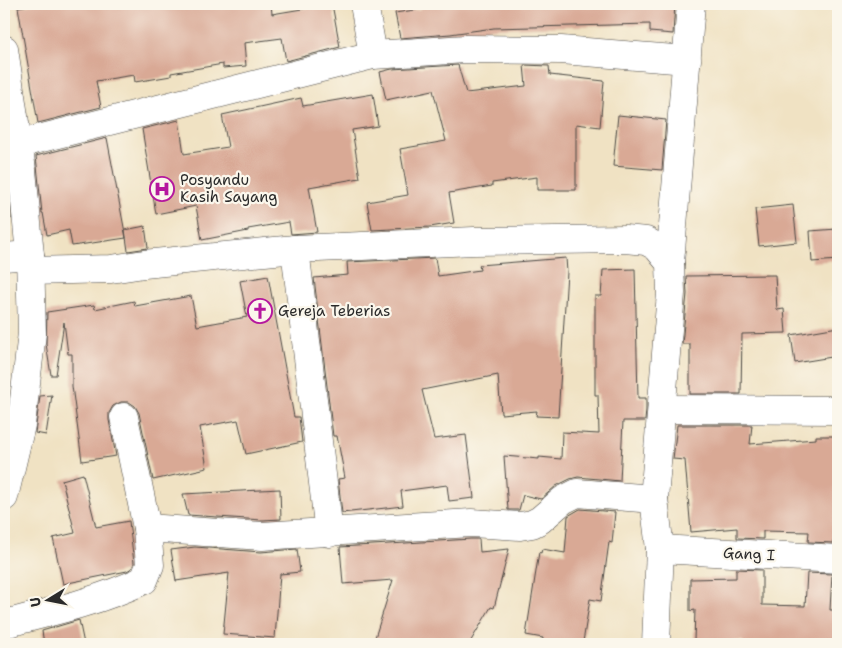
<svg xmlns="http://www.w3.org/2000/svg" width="842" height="648" font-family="'Shantell Sans',sans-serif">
  <rect width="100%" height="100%" fill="#fbf7ec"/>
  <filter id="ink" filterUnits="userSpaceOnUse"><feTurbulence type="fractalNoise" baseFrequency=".02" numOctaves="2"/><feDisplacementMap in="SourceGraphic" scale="10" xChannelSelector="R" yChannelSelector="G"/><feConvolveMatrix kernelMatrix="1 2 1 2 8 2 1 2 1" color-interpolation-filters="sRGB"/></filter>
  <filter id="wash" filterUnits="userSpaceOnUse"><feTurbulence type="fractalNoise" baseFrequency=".0096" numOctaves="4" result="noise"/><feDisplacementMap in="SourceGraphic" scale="20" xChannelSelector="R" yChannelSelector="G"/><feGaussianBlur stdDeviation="1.12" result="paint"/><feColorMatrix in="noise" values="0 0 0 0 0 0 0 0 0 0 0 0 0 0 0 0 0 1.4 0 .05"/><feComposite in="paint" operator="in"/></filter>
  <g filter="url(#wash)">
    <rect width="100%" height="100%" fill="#f0e2c3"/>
    <g id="blocks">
      <g fill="#d9a995">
        <path d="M 35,4 L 271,4 L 272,14 L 332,4 L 340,47 L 286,61 L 282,38 L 244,43 L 246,66 L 223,68 L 223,64 L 171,73 L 171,76 L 135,82 L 134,75 L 96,81 L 101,107 L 38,123 L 18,7 Z"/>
        <path d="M 420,4 L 675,4 L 673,34 L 650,32 L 650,24 L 494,28 L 450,34 L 400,38 L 395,13 L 421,9 Z"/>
        <path d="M 458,65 L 466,93 L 526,86 L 524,65 L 549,66 L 550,75 L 604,81 L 600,127 L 576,124 L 576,190 L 537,190 L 537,177 L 492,183 L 492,186 L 449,193 L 454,223 L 430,227 L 372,230 L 367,202 L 408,195 L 400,149 L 446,141 L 433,90 L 386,100 L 380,72 L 392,69 Z"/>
        <path d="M 373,94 L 378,126 L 352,130 L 360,178 L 309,187 L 317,232 L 291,234 L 289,222 L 248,229 L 248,231 L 202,240 L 196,206 L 156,214 L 142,129 L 179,120 L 184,154 L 228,147 L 222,115 L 301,98 L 303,106 Z"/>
        <path d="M 618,115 L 666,120 L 662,170 L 613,166 Z"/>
        <path d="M 107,138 L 126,238 L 72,246 L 69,230 L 47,235 L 43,213 L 42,213 L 36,156 Z"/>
        <path d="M 7,182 L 11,219 L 4,220 L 4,183 Z"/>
        <path d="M 793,205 L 797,242 L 759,246 L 755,209 Z"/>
        <path d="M 145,226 L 148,248 L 128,251 L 125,230 Z"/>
        <path d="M 837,229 L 838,260 L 812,262 L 810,231 Z"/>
        <path d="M 435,258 L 438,276 L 480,270 L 479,265 L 566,258 L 567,272 L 558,417 L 536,416 L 537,411 L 501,414 L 498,375 L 422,390 L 434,439 L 466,435 L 474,498 L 449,501 L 447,485 L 401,491 L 403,506 L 342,513 L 338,479 L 345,478 L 337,436 L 333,436 L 314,278 L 348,275 L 347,262 Z"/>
        <path d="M 635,269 L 638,398 L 646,398 L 646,410 L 645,421 L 623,421 L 620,481 L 578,477 L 570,479 L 556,486 L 541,499 L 523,495 L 519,510 L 508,510 L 504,456 L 539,459 L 539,457 L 561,459 L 562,432 L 599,434 L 598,395 L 595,395 L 595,296 L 601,296 L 603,270 Z"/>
        <path d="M 775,275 L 777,310 L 784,309 L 786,333 L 742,334 L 741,394 L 690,394 L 690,344 L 682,344 L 687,294 L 686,276 Z"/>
        <path d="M 268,276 L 294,417 L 299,417 L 302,442 L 246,454 L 238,420 L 200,427 L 207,468 L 153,480 L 139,413 L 135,406 L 129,402 L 121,402 L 113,406 L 109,413 L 109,420 L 116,456 L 82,461 L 72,386 L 72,354 L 68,354 L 64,322 L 56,375 L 51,375 L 46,344 L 47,312 L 94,305 L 95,309 L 134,301 L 135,306 L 191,296 L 197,326 L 247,317 L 240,281 Z"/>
        <path d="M 838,327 L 838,356 L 795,363 L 791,335 Z"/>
        <path d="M 52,395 L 46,435 L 35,433 L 40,396 Z"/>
        <path d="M 677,425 L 752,425 L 750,444 L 816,439 L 816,436 L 838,436 L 838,538 L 834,538 L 833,543 L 808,542 L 809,532 L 763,531 L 763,539 L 737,538 L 737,528 L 691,532 L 685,460 L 673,459 Z"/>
        <path d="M 83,474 L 96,527 L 129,521 L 134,563 L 132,568 L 127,571 L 63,584 L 53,538 L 75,533 L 62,480 Z"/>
        <path d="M 280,489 L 281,519 L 262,520 L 188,515 L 183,494 Z"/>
        <path d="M 580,509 L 615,512 L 612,543 L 609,542 L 601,601 L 590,599 L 583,642 L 573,641 L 573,644 L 542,644 L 543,638 L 526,635 L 539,552 L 541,553 L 542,549 L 565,553 L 568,516 Z"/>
        <path d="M 471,539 L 479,539 L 480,552 L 509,549 L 494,608 L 491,607 L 469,644 L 373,644 L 393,580 L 343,584 L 340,547 Z"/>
        <path d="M 195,547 L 261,552 L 297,549 L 300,572 L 280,574 L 275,638 L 223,634 L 229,573 L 176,581 L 171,550 Z"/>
        <path d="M 736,569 L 762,570 L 762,605 L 805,606 L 807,573 L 832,574 L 830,610 L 838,610 L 838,644 L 743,644 L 743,641 L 694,641 L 695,610 L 690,611 L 690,579 L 736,578 Z"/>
        <path d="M 79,620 L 84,644 L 44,644 L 42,631 Z"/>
      </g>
    </g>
  </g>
  <g filter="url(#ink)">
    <use href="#blocks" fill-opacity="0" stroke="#494642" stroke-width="1"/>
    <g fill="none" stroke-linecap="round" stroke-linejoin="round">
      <defs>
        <g id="minor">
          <path d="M 364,4 L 373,55"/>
          <path d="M 4,49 L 22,170 L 30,255 L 32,333 L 21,425 L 4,497"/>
          <path d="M 18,144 L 373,55 L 466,49 L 561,50 L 687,60"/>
          <path d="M 295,249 L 329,533"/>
          <path d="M 4,257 L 30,255"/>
          <path d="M 670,263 L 691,4"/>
          <path d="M 31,271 L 111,269 L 144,264 L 295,249 L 474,241 L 625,239 L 646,241 L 657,247 L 670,263 L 671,293 L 654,499 L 660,549 L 656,644"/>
          <path d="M 662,409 L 838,410"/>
          <path d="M 147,528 L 262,536 L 471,523 L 520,526 L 532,524 L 540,520 L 563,500 L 577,493 L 654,499"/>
          <path d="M 660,549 L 838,559"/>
          <path d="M 4,624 C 51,612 99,601 144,580 L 150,565 L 147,528 L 124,417"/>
        </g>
      </defs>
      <use href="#minor" stroke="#494642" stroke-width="29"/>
      <use href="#minor" stroke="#fff" stroke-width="28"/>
    </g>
  </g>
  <defs>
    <symbol id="hospital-ring" viewBox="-11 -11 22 22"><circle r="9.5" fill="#fbf7ec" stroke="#b5179e" stroke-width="1.5"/><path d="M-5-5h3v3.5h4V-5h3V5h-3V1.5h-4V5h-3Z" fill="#b5179e"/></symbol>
    <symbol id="church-ring" viewBox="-11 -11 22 22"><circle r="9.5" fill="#fbf7ec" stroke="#b5179e" stroke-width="1.5"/><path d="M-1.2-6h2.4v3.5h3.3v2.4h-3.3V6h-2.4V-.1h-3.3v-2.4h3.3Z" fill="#b5179e"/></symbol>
  </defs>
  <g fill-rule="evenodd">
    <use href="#hospital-ring" x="148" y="175" width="28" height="28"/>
    <use href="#church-ring" x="246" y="297" width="28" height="28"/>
  </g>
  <g text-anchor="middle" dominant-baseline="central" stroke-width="4.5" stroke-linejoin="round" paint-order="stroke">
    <g font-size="15" fill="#2b2b2b" stroke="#fbf7ec" text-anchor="start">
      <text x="180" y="180">Posyandu<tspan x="180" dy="17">Kasih Sayang</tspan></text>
      <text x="278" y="311">Gereja Teberias</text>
    </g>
    <g font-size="15" fill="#2b2b2b" stroke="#fbf7ec">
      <text transform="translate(749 554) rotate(3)">Gang I</text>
    </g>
  </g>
  <rect width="842" height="648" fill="none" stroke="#fbf7ec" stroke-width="20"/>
  <g transform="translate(48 600) rotate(260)" stroke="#fbf7ec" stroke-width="4" paint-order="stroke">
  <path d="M0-4L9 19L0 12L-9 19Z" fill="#2b2b2b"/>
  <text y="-8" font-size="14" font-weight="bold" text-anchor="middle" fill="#2b2b2b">U</text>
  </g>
</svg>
